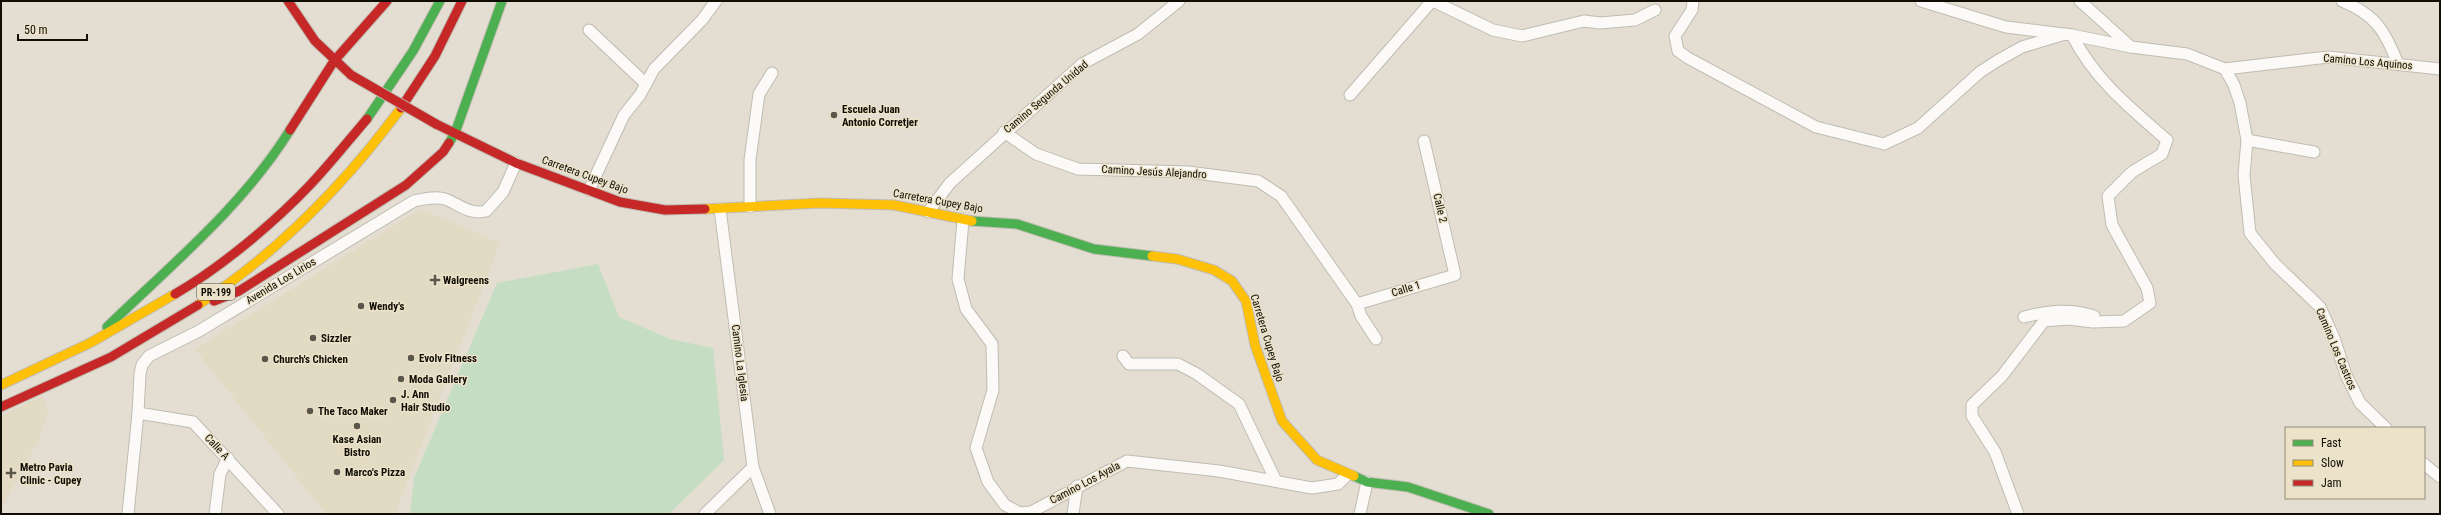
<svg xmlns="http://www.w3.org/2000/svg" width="2441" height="515" font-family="'Roboto Condensed',sans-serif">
  <rect width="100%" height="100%" fill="#e3ded1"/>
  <g fill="#e2dac3">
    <path d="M 423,210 L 500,243 L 395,514 L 326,514 L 195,349 L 416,212 Z"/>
    <path d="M 42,396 L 48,411 L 40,437 L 1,509 L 1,416 Z"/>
  </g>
  <path fill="#c5dec3" d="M 598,264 L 619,317 L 670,339 L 713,348 L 724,460 L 669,514 L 410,514 L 414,478 L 497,283 Z"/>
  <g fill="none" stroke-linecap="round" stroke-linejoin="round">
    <defs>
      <g id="street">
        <path d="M 1433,1 L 1493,30 L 1522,36 L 1584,21 L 1600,23 L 1635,20 L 1655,10"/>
        <path d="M 1693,1 L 1692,10 L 1675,36 L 1678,51 L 1688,58 L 1816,127 L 1884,144 L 1918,128 L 1980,72 L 1997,61 L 2022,47 L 2065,34"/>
        <path d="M 1921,1 L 2006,27 L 2072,35 L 2131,47"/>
        <path d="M 2080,1 L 2131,47 L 2187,54 L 2225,69 L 2234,85 L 2240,103 L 2247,140 L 2244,175 L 2250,233 L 2275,264 L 2320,307 L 2334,338 L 2346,375 L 2360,403 L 2386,428"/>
        <path d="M 2342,1 C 2376,15 2385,31 2398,64"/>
        <path d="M 589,30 L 646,84"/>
        <path d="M 2225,69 L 2328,57 L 2440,69"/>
        <path d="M 1350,95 L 1432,1"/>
        <path d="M 1004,132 L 1036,154 L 1078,169 L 1188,172 L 1258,181 L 1281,196 L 1357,304 L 1361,316 L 1376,339"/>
        <path d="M 2247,140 L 2314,152"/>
        <path d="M 589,190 L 624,115 L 640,95 L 654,69 L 702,20 L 716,1"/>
        <path d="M 750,207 L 750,160 L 759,94 L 772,73"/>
        <path d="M 720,209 L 753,467 L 770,514"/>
        <path d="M 928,212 L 950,183 L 1082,64 L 1138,34 L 1179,1"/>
        <path d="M 963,220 L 958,279 L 966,309 L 992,344 L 993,390 L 976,448 L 988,482 L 1005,505 L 1020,513 L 1031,512 L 1127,461 L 1219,471 L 1312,488 L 1338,484 L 1347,475"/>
        <path d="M 1357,304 L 1455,275 L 1424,141"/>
        <path d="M 2024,317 C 2048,311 2070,308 2094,316"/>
        <path d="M 1123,356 L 1129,364 L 1178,364 L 1197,374 L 1239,404 L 1276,481"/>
        <path d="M 138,413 L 193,422 L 278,514"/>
        <path d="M 2424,464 L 2440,477"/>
        <path d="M 128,514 L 138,413 L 140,374 L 142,365 L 149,356 L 199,331 L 414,201 C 424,199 436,196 445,199 C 460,205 470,215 486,211 L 503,192 L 516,163"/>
        <path d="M 215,514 L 220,474 L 228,458"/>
        <path d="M 705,514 L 753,467"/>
        <path d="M 1073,514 L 1077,486"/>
        <path d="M 1360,514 L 1367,482"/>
        <path d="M 2018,514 L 1995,452 L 1972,416 L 1972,405 L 2002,376 L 2044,321 L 2068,319 L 2093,322 L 2124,321 L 2150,303 L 2147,288 L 2112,225 L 2108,196 L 2132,172 L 2162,154 L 2167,140 C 2129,107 2095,80 2072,35"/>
      </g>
      <g id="fast">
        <path d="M 367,119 L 413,51 L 440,1"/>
        <path d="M 449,143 L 455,133 L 502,1"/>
        <path d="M 972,221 L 1017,224 L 1094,249 L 1152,256"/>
        <path d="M 107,327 C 171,265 243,206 290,130"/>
        <path d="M 1354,476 L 1367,482 L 1408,487 L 1489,514"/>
      </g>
      <g id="slow">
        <path d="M 705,209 L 820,203 L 894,205 L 972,221"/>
        <path d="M 1152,256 L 1177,259 L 1214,270 L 1232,281 L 1246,301 L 1255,345 L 1282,421 L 1317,460 L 1354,476"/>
        <path d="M 198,305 C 277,253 345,184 401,108"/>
        <path d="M 1,385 L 90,343 L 175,294"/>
      </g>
      <g id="jam">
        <path d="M 288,1 L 315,41 L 351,75"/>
        <path d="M 401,108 L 435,56 L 462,1"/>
        <path d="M 436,124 L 516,163 L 620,202 L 665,210 L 705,209"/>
        <path d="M 290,130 L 334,61 L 387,1"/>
        <path d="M 175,294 C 220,268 274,223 310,185 C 330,164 348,141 367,119"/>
        <path d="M 214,301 L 239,291 L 406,185 L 443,152 L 449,143"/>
        <path d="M 1,407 L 111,357 L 198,305"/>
      </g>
    </defs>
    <use href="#street" stroke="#c0bcb1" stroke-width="13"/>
    <use href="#fast" stroke="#c0bcb1" stroke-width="11"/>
    <use href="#slow" stroke="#c0bcb1" stroke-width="11"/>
    <use href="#jam" stroke="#c0bcb1" stroke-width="11"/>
    <use href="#street" stroke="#fbfaf8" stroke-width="11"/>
    <use href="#fast" stroke="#4caf50" stroke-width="9"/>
    <use href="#slow" stroke="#ffc107" stroke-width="9"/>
    <use href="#jam" stroke="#c62828" stroke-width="9"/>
    <defs>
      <path id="jam-bridge" d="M 351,75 L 436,124"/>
    </defs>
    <use href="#jam-bridge" stroke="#c0bcb1" stroke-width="11" stroke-linecap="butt"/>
    <use href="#jam-bridge" stroke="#c62828" stroke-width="9"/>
  </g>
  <g fill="#5a564c" stroke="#ebe2c9" stroke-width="1.5">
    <circle cx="834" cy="115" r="4"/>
    <path d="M433 274h4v4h4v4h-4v4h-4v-4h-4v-4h4z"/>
    <circle cx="361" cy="306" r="4"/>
    <circle cx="313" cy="338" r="4"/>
    <circle cx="411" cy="358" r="4"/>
    <circle cx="265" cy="359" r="4"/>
    <circle cx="401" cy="379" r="4"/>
    <circle cx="393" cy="400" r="4"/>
    <circle cx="310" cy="411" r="4"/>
    <circle cx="357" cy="426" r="4"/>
    <circle cx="337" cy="472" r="4"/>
    <path d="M9 467h4v4h4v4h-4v4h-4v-4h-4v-4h4z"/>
  </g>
  <g text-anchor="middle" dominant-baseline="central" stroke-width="3" stroke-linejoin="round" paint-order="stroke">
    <rect fill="#ebe2c9" stroke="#524d40" stroke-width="1" x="197" y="284" width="38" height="16" rx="3"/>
    <g font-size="10" font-weight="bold" fill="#100d05">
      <text x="216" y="292">PR-199</text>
    </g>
    <g font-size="11" fill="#100d05" stroke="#ebe2c9">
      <text transform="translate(2368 62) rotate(5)">Camino Los Aquinos</text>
      <text transform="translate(1046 97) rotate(-40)">Camino Segunda Unidad</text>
      <text transform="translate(1154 172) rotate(3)">Camino Jesús Alejandro</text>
      <text transform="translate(585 175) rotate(20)">Carretera Cupey Bajo</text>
      <text transform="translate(938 201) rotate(10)">Carretera Cupey Bajo</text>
      <text transform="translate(1440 208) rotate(77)">Calle 2</text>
      <text transform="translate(281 281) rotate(-31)">Avenida Los Lirios</text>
      <text transform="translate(1406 289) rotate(-17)">Calle 1</text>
      <text transform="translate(1267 338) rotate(73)">Carretera Cupey Bajo</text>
      <text transform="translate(2336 349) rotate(67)">Camino Los Castros</text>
      <text transform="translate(740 363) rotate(83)">Camino La Iglesia</text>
      <text transform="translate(217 447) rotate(47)">Calle A</text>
      <text transform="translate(1085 483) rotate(-28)">Camino Los Ayala</text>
    </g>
    <g font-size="11" font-weight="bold" fill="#100d05" stroke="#ebe2c9" text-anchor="start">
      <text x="842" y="109">Escuela Juan<tspan x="842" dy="13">Antonio Corretjer</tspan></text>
      <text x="443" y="280">Walgreens</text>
      <text x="369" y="306">Wendy's</text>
      <text x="321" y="338">Sizzler</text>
      <text x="419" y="358">Evolv Fitness</text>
      <text x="273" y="359">Church's Chicken</text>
      <text x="409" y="379">Moda Gallery</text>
      <text x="401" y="394">J. Ann<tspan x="401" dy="13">Hair Studio</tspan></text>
      <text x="318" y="411">The Taco Maker</text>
      <text x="357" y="439" text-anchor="middle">Kase Asian<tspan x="357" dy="13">Bistro</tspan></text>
      <text x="20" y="467">Metro Pavia<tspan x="20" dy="13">Clinic - Cupey</tspan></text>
      <text x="345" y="472">Marco's Pizza</text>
    </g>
  </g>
  <rect width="2441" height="515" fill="none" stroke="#100d05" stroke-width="4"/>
  <rect x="2285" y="427" width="140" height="72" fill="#ebe2c9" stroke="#938d7b"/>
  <rect x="2293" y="440" width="20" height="6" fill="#4caf50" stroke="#938d7b"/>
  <text x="2321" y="447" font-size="12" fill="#100d05">Fast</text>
  <rect x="2293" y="460" width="20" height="6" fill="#ffc107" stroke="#938d7b"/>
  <text x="2321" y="467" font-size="12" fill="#100d05">Slow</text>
  <rect x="2293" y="480" width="20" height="6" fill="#c62828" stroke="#938d7b"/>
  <text x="2321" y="487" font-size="12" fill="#100d05">Jam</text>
  <path d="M18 34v6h69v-6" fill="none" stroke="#100d05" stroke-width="2"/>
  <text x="24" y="34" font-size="12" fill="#100d05" stroke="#ebe2c9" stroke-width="3" paint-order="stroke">50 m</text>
</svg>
